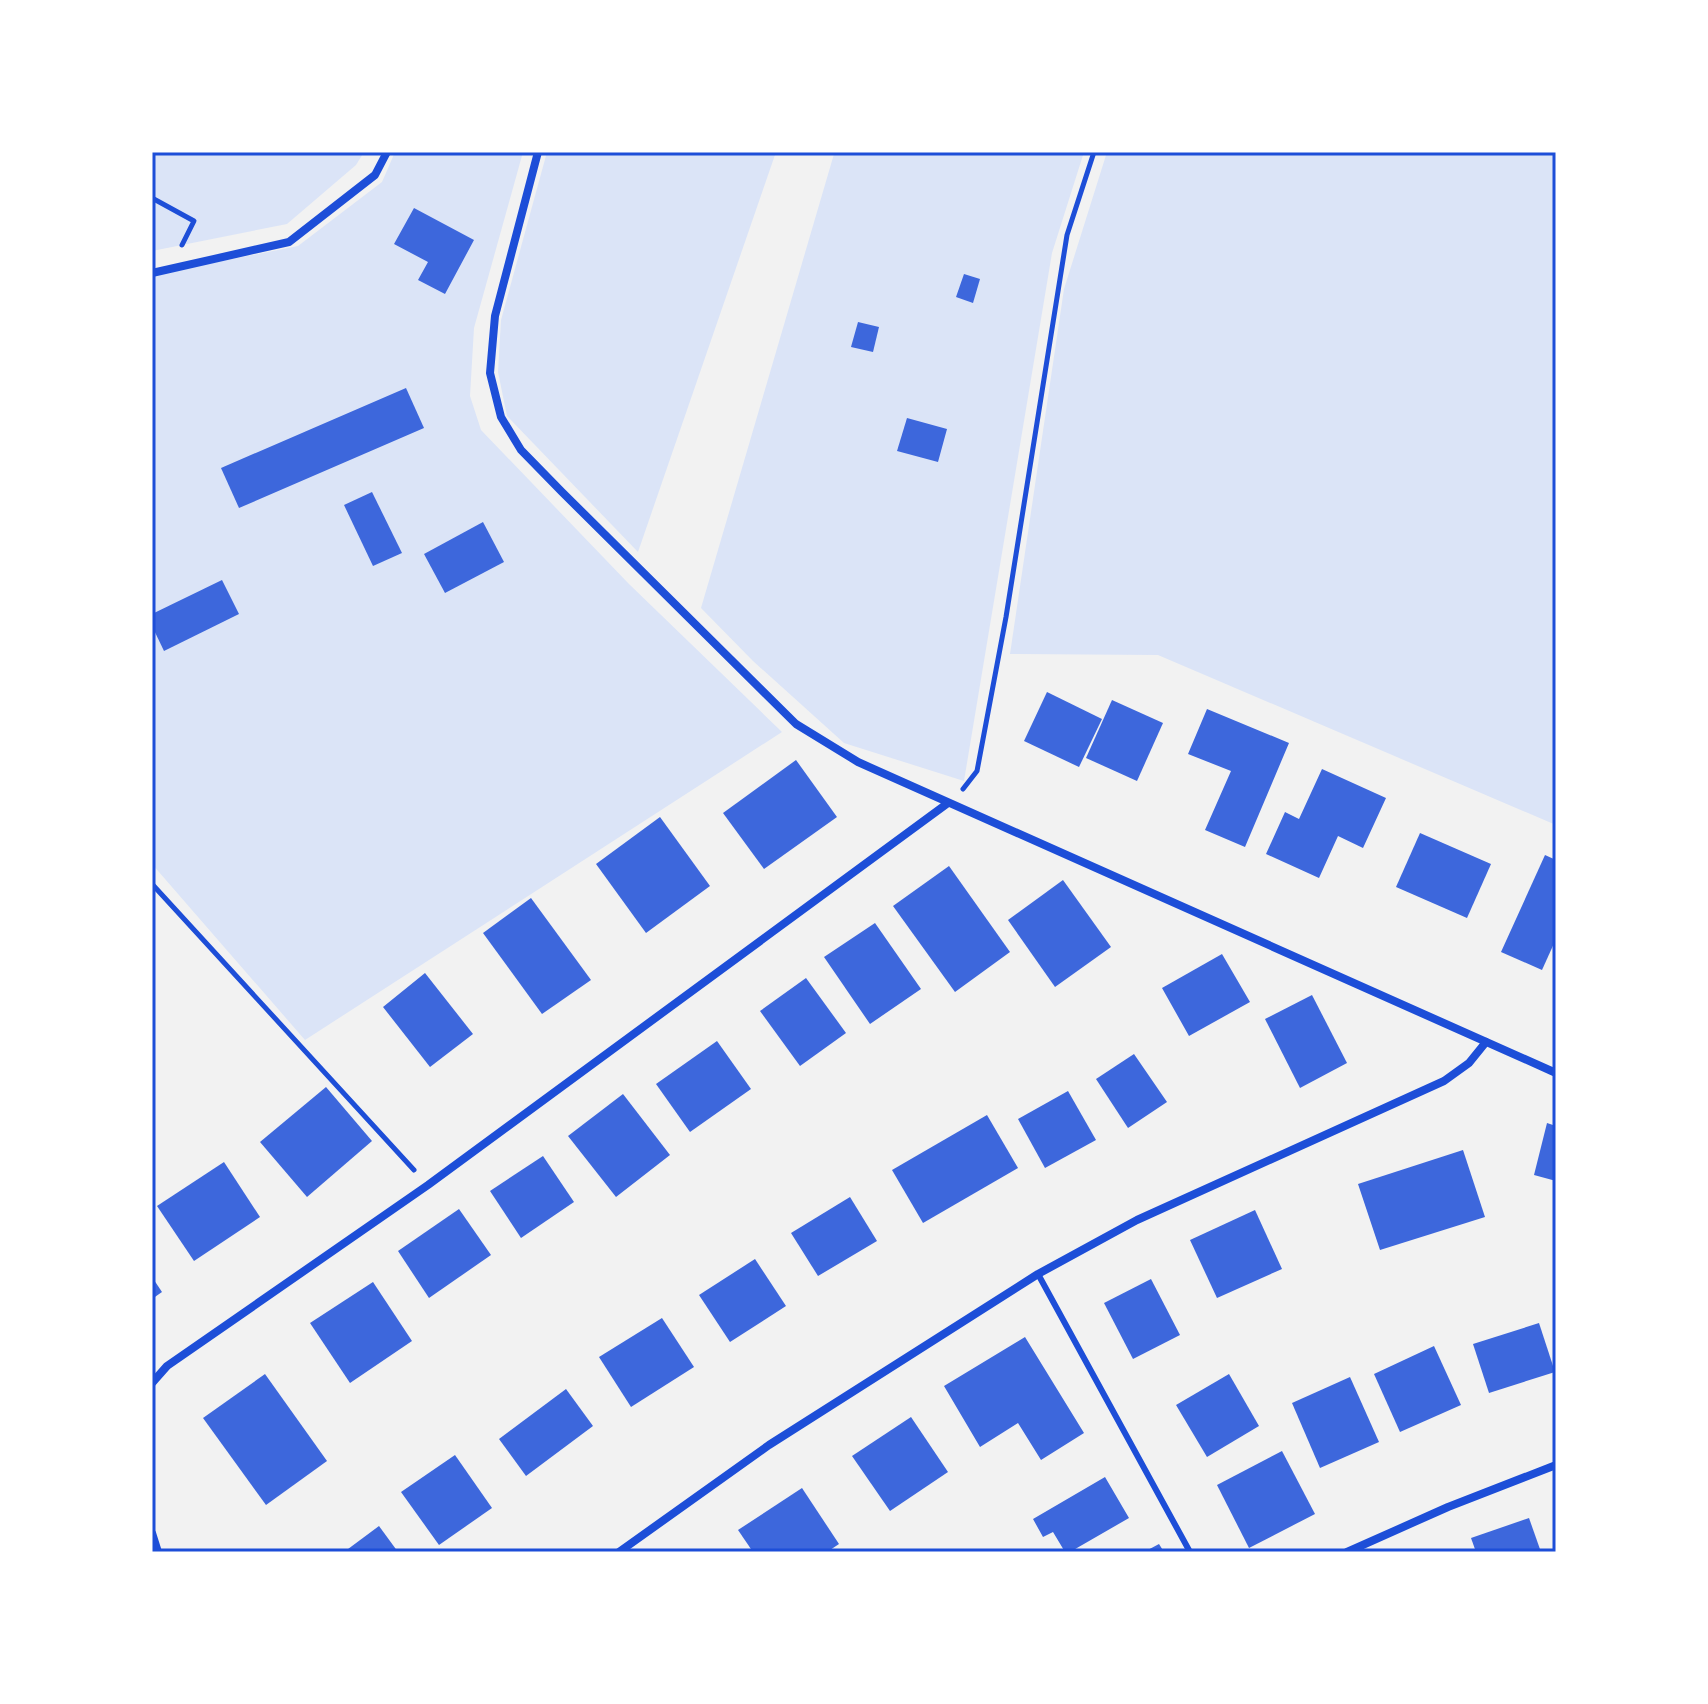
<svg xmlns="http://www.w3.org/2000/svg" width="1708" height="1704" font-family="Mulish,sans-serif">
  <rect width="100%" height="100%" fill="#f2f2f2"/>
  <g fill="#dbe4f7">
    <path d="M 152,152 L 364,152 L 356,165 L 287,224 L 152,251 Z"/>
    <path d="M 395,152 L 523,152 L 474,328 L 470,396 L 481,430 L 629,584 L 782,732 L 305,1040 L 152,864 L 152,275 L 298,246 L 382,182 Z"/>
    <path d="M 547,152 L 776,152 L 638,552 L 507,416 L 498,372 L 501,320 Z"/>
    <path d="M 831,152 L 1084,152 L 1052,253 L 964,781 L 844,743 L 753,661 L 701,608 L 834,154 Z"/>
    <path d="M 1107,152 L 1556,152 L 1556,825 L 1158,655 L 1010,654 L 1064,289 Z"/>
  </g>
  <g fill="#3d67dc">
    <path d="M 414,208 L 474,240 L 445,294 L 418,280 L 428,262 L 394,244 Z"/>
    <path d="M 964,274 L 980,279 L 973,303 L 956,297 Z"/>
    <path d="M 858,322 L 879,327 L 873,352 L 851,347 Z"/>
    <path d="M 406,388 L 424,428 L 239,508 L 221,468 Z"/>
    <path d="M 907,418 L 947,429 L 938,462 L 897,451 Z"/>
    <path d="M 372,492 L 402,553 L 373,566 L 344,505 Z"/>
    <path d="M 483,522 L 504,562 L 445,593 L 424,554 Z"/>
    <path d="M 222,580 L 239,614 L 164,651 L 152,626 L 152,614 Z"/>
    <path d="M 1047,692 L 1102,719 L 1079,767 L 1024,741 Z"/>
    <path d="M 1112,700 L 1163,723 L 1137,781 L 1086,758 Z"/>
    <path d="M 1207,709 L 1289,743 L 1245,847 L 1205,830 L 1231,771 L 1188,754 Z"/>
    <path d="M 796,760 L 837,817 L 764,869 L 723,813 Z"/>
    <path d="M 1322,769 L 1386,798 L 1363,848 L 1338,836 L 1319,878 L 1266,854 L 1285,812 L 1299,819 Z"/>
    <path d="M 660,817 L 710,886 L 646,933 L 596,864 Z"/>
    <path d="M 1420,833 L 1491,864 L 1467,918 L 1396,887 Z"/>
    <path d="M 1545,855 L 1556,860 L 1556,939 L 1542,970 L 1501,952 Z"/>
    <path d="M 949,866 L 1010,952 L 955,992 L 893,906 Z"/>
    <path d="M 1063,880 L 1111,947 L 1055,987 L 1008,920 Z"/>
    <path d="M 531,898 L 591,980 L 542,1014 L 483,933 Z"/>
    <path d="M 875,923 L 921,989 L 870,1024 L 824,957 Z"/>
    <path d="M 1222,954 L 1250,1002 L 1189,1036 L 1162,988 Z"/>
    <path d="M 425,973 L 473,1034 L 430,1067 L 383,1007 Z"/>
    <path d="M 806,978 L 846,1033 L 800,1066 L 760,1011 Z"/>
    <path d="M 1312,995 L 1347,1063 L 1300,1088 L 1265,1019 Z"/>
    <path d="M 717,1041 L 751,1089 L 690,1132 L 656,1084 Z"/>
    <path d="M 1134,1054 L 1167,1102 L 1128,1128 L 1096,1079 Z"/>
    <path d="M 326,1087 L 372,1141 L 307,1197 L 260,1142 Z"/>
    <path d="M 1068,1091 L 1096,1140 L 1045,1168 L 1018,1119 Z"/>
    <path d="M 623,1094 L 670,1155 L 616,1197 L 568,1136 Z"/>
    <path d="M 987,1115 L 1018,1168 L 923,1223 L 892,1170 Z"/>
    <path d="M 1547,1123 L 1556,1126 L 1556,1181 L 1534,1175 Z"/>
    <path d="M 1463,1150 L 1485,1217 L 1380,1250 L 1358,1184 Z"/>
    <path d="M 543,1156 L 574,1202 L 521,1238 L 490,1191 Z"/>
    <path d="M 224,1162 L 260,1217 L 194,1261 L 157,1206 Z"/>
    <path d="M 850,1197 L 877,1241 L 818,1276 L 791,1233 Z"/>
    <path d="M 459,1209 L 491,1255 L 429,1298 L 398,1251 Z"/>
    <path d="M 1255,1210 L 1282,1269 L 1217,1298 L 1190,1240 Z"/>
    <path d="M 755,1259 L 786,1306 L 730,1342 L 699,1295 Z"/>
    <path d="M 152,1277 L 162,1292 L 152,1299 Z"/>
    <path d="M 1151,1279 L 1180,1335 L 1133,1359 L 1104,1303 Z"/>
    <path d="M 373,1282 L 412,1341 L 350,1383 L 310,1323 Z"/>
    <path d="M 662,1318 L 694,1367 L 631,1407 L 599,1357 Z"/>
    <path d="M 1539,1323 L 1555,1372 L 1489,1393 L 1473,1344 Z"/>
    <path d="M 1025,1337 L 1084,1433 L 1041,1460 L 1018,1423 L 980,1447 L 944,1386 Z"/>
    <path d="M 1434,1346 L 1461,1405 L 1400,1432 L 1374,1374 Z"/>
    <path d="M 265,1374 L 327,1461 L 266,1505 L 203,1418 Z"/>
    <path d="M 1229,1374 L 1259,1426 L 1207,1457 L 1176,1405 Z"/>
    <path d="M 1350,1377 L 1379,1442 L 1320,1468 L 1292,1403 Z"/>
    <path d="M 566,1389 L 593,1426 L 526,1476 L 499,1439 Z"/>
    <path d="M 911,1417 L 948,1472 L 890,1511 L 852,1456 Z"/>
    <path d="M 1282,1451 L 1315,1514 L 1249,1548 L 1217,1485 Z"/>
    <path d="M 455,1455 L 492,1508 L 439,1545 L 401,1492 Z"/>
    <path d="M 1105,1477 L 1129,1518 L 1070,1552 L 1065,1552 L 1053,1532 L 1043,1537 L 1033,1519 Z"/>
    <path d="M 802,1488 L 839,1544 L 827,1552 L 753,1552 L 738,1530 Z"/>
    <path d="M 1529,1518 L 1541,1552 L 1476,1552 L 1471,1538 Z"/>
    <path d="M 379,1526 L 398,1552 L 344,1552 Z"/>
    <path d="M 1159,1544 L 1164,1552 L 1144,1552 Z"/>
  </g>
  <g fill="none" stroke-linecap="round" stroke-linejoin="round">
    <g stroke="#1d4ed8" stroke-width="5">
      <path d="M 152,198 L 194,221 L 182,245"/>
      <path d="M 963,789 L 977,771 L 1006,617 L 1067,235 L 1094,152"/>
      <path d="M 152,884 L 414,1170"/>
    </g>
    <path stroke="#1d4ed8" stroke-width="6" d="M 1038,1274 L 1190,1552"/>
    <g stroke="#1d4ed8" stroke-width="8">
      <path d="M 538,152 L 495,316 L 490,373 L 501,417 L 521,450 L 562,492 L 796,724 L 858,762 L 1556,1073"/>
      <path d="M 152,273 L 289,242 L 375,175 L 387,152"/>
      <path d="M 152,1383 L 167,1366 L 428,1185 L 948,803"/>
      <path d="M 152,1533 L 158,1552"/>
      <path d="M 619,1552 L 769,1445 L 1038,1274 L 1137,1220 L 1444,1081 L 1469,1063 L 1486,1042"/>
      <path d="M 1347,1552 L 1448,1507 L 1556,1465"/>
    </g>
  </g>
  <rect width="1708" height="1704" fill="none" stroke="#ffffff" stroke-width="308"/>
  <rect x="154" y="154" width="1400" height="1396" fill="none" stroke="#1d4ed8" stroke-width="3"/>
</svg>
